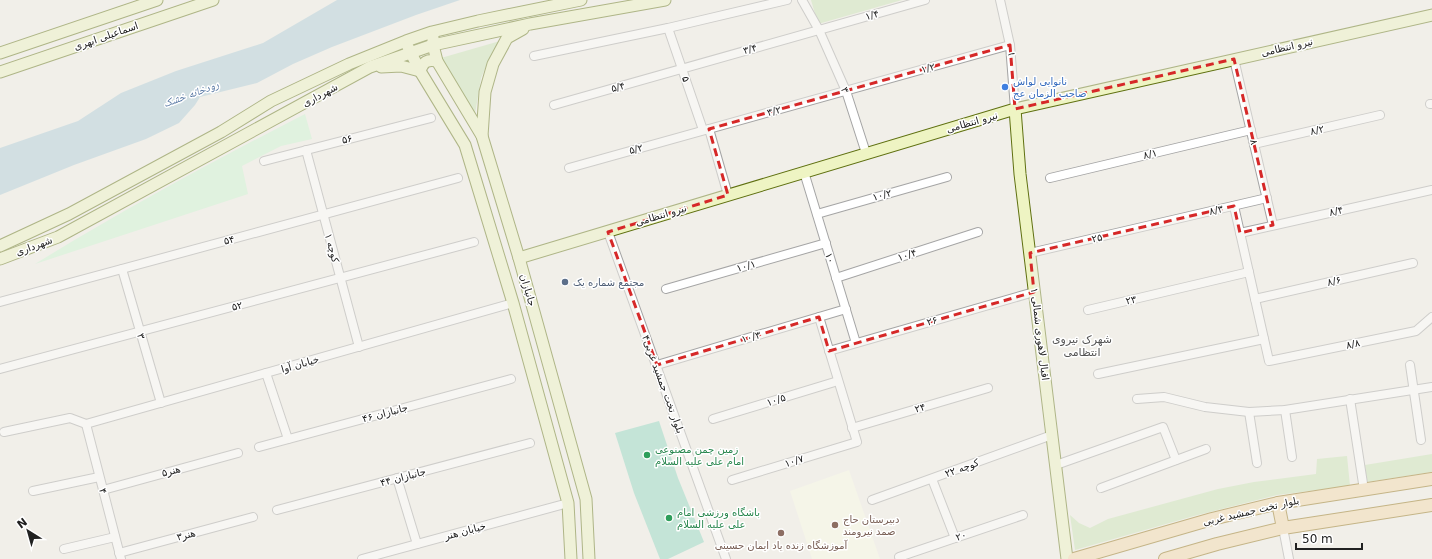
<svg xmlns="http://www.w3.org/2000/svg" width="1432" height="559" font-family="'DejaVu Sans','Noto Naskh Arabic',sans-serif">
  <rect width="100%" height="100%" fill="#f1efe9"/>
  <path fill="#fbfce6" d="M 849,470 L 880,559 L 812,559 L 790,491 Z"/>
  <g fill="#c9e5b5">
    <path d="M 811,0 L 902,0 L 818,24 Z"/>
    <path d="M 500,41 L 490,57 L 481,78 L 475,114 L 441,58 Z"/>
    <path d="M 1432,454 L 1432,472 L 1367,482 L 1365,465 Z"/>
    <path d="M 1347,456 L 1350,486 L 1277,495 L 1194,516 L 1075,550 L 1070,515 L 1079,523 L 1090,528 L 1108,519 L 1218,489 L 1254,482 L 1316,474 L 1317,459 Z"/>
  </g>
  <path fill="#ccf5d2" d="M 305,114 L 312,139 L 281,146 L 242,166 L 248,194 L 35,264 C 123,210 213,161 305,114 Z"/>
  <path fill="#8fd7c1" d="M 659,421 L 678,478 L 704,542 L 668,559 L 660,559 L 634,493 L 615,433 Z"/>
  <path fill="#aecdd9" d="M 337,0 L 460,0 L 416,15 L 332,47 L 293,64 L 257,83 L 200,97 L 195,105 L 179,123 L 146,139 L 74,165 L 0,195 L 0,148 L 78,121 L 121,93 L 176,71 L 263,43 Z"/>
  <g fill="none" stroke-linecap="round" stroke-linejoin="round">
    <defs>
      <g id="street">
        <path d="M 802,0 L 819,30 L 846,91 L 866,153"/>
        <path d="M 1000,0 L 1010,45 L 1015,109"/>
        <path d="M 668,28 L 703,130"/>
        <path d="M 534,56 L 668,28 L 787,0"/>
        <path d="M 1234,59 L 1273,225"/>
        <path d="M 1430,104 L 1432,104"/>
        <path d="M 554,105 L 925,0"/>
        <path d="M 709,129 L 728,195"/>
        <path d="M 1254,144 L 1380,115"/>
        <path d="M 306,150 L 359,347"/>
        <path d="M 264,161 L 431,118"/>
        <path d="M 569,168 L 1010,45"/>
        <path d="M 804,172 L 856,343"/>
        <path d="M 1050,178 L 1251,130"/>
        <path d="M 1234,206 L 1269,361 L 1416,331 L 1432,317"/>
        <path d="M 817,214 L 947,177"/>
        <path d="M 608,232 L 726,559"/>
        <path d="M 1240,233 L 1432,190"/>
        <path d="M 1030,253 L 1267,198"/>
        <path d="M 122,269 L 161,403"/>
        <path d="M 836,278 L 978,232"/>
        <path d="M 666,289 L 826,243"/>
        <path d="M 1255,299 L 1413,263"/>
        <path d="M 0,302 L 458,178"/>
        <path d="M 1088,310 L 1249,272"/>
        <path d="M 829,351 L 1034,292"/>
        <path d="M 657,365 L 846,309"/>
        <path d="M 1410,365 L 1421,440"/>
        <path d="M 0,369 L 474,242"/>
        <path d="M 266,373 L 288,439"/>
        <path d="M 1098,374 L 1264,339"/>
        <path d="M 1137,399 L 1164,397 L 1205,407 L 1249,412 L 1285,410 L 1432,387"/>
        <path d="M 1350,399 L 1364,490"/>
        <path d="M 1285,410 L 1292,457"/>
        <path d="M 1249,412 L 1257,463"/>
        <path d="M 713,419 L 838,381"/>
        <path d="M 86,424 L 513,303"/>
        <path d="M 86,424 L 121,559"/>
        <path d="M 852,428 L 988,388"/>
        <path d="M 4,432 L 70,418 L 86,424"/>
        <path d="M 259,447 L 511,379"/>
        <path d="M 1056,465 L 1163,427 L 1176,460"/>
        <path d="M 397,478 L 417,544"/>
        <path d="M 932,479 L 955,538"/>
        <path d="M 732,480 L 857,442 L 819,317"/>
        <path d="M 1101,488 L 1206,449"/>
        <path d="M 103,490 L 238,453"/>
        <path d="M 33,491 L 99,477"/>
        <path d="M 872,500 L 1052,435"/>
        <path d="M 277,510 L 530,443"/>
        <path d="M 1283,528 L 1289,559"/>
        <path d="M 64,549 L 115,537"/>
        <path d="M 119,553 L 253,517"/>
        <path d="M 899,557 L 1023,515"/>
        <path d="M 362,559 L 568,503"/>
      </g>
      <g id="secondary">
        <path d="M 433,37 L 433,45 L 437,61 L 482,136 L 519,258 L 586,499 L 589,559"/>
        <path d="M 408,47 L 420,71 L 465,145 L 513,303 L 568,503 L 571,559"/>
        <path d="M 0,53 L 157,0"/>
        <path d="M 381,67 L 401,66 L 420,71 C 423,62 427,59 437,61"/>
        <path d="M 0,72 L 213,0"/>
        <path d="M 1015,109 L 1020,174 L 1067,559"/>
        <path d="M 482,136 L 485,92 L 493,64 L 507,38 L 523,29"/>
        <path d="M 0,246 L 69,214 L 221,132 L 271,101 L 349,64 L 406,41 L 432,32 L 478,21 L 581,0"/>
        <path d="M 519,258 L 1015,109 L 1432,15"/>
        <path d="M 0,259 L 58,237 L 370,67 L 433,45 L 530,24 L 665,0"/>
      </g>
      <g id="primary">
        <path d="M 1278,503 L 1283,528"/>
        <path d="M 1074,559 L 1212,519 L 1278,503 L 1432,479"/>
        <path d="M 1165,559 L 1217,544 L 1283,528 L 1432,505"/>
      </g>
    </defs>
    <use href="#street" stroke="#a5a5a5" stroke-width="10"/>
    <use href="#secondary" stroke="#5f7010" stroke-width="13"/>
    <use href="#primary" stroke="#8f6e0f" stroke-width="14"/>
    <use href="#street" stroke="#fff" stroke-width="8"/>
    <use href="#secondary" stroke="#eef4c3" stroke-width="11"/>
    <use href="#primary" stroke="#f3d9ab" stroke-width="12"/>
  </g>
  <path d="M0 0H1432V559H0ZM 1010,45 L 1015,109 L 1234,59 L 1273,225 L 1240,233 L 1234,206 L 1030,253 L 1034,292 L 829,351 L 819,317 L 657,365 L 608,232 L 728,195 L 709,129 Z" fill="#f1efe9" fill-opacity=".55" fill-rule="evenodd"/>
  <path fill="none" stroke="#d62828" stroke-width="3" stroke-dasharray="8 5" stroke-linejoin="round" d="M 1010,45 L 1015,109 L 1234,59 L 1273,225 L 1240,233 L 1234,206 L 1030,253 L 1034,292 L 829,351 L 819,317 L 657,365 L 608,232 L 728,195 L 709,129 Z"/>
  <circle fill="#3f7fe0" stroke="#fff" stroke-width="1.5" cx="1005" cy="87" r="4"/>
  <circle fill="#5c6f8a" stroke="#fff" stroke-width="1.5" cx="565" cy="282" r="4"/>
  <g fill="#2e9e5b" stroke="#fff" stroke-width="1.5">
    <circle cx="647" cy="455" r="4"/>
    <circle cx="669" cy="518" r="4"/>
  </g>
  <g fill="#8d6e63" stroke="#fff" stroke-width="1.5">
    <circle cx="835" cy="525" r="4"/>
    <circle cx="781" cy="533" r="4"/>
  </g>
  <g text-anchor="middle" dominant-baseline="central" stroke-width="3" stroke-linejoin="round" paint-order="stroke">
    <g font-size="10" fill="#212121" stroke="#fff">
      <text transform="translate(872 15) rotate(-16)">۱/۴</text>
      <text transform="translate(106 36) rotate(-19)">اسماعیلی ابهری</text>
      <text transform="translate(1287 47) rotate(-13)">نیرو انتظامی</text>
      <text transform="translate(750 49) rotate(-16)">۳/۴</text>
      <text transform="translate(1011 54) rotate(-94)">۱</text>
      <text transform="translate(928 68) rotate(-15)">۱/۲</text>
      <text transform="translate(686 79) rotate(72)">۵</text>
      <text transform="translate(618 87) rotate(-16)">۵/۴</text>
      <text transform="translate(845 90) rotate(69)">۳</text>
      <text transform="translate(320 95) rotate(-28)">شهرداری</text>
      <text transform="translate(774 111) rotate(-15)">۳/۲</text>
      <text transform="translate(972 122) rotate(-16)">نیرو انتظامی</text>
      <text transform="translate(1317 130) rotate(-13)">۸/۲</text>
      <text transform="translate(347 139) rotate(-14)">۵۶</text>
      <text transform="translate(1254 142) rotate(77)">۸</text>
      <text transform="translate(636 149) rotate(-16)">۵/۲</text>
      <text transform="translate(1150 154) rotate(-13)">۸/۱</text>
      <text transform="translate(882 195) rotate(-16)">۱۰/۲</text>
      <text transform="translate(1216 210) rotate(-13)">۸/۳</text>
      <text transform="translate(1336 211) rotate(-13)">۸/۴</text>
      <text transform="translate(661 215) rotate(-17)">نیرو انتظامی</text>
      <text transform="translate(1097 238) rotate(-13)">۲۵</text>
      <text transform="translate(229 240) rotate(-15)">۵۴</text>
      <text transform="translate(34 246) rotate(-20)">شهرداری</text>
      <text transform="translate(332 248) rotate(75)">کوچه ۱</text>
      <text transform="translate(907 255) rotate(-18)">۱۰/۴</text>
      <text transform="translate(830 258) rotate(73)">۱۰</text>
      <text transform="translate(746 266) rotate(-16)">۱۰/۱</text>
      <text transform="translate(1334 281) rotate(-13)">۸/۶</text>
      <text transform="translate(528 290) rotate(74)">جانبازان</text>
      <text transform="translate(1131 300) rotate(-13)">۲۳</text>
      <text transform="translate(237 306) rotate(-15)">۵۲</text>
      <text transform="translate(932 321) rotate(-16)">۲۶</text>
      <text transform="translate(1040 334) rotate(83)">اقبال لاهوری شمالی ۱</text>
      <text transform="translate(141 336) rotate(74)">۳</text>
      <text transform="translate(751 337) rotate(-16)">۱۰/۳</text>
      <text transform="translate(1353 344) rotate(-11)">۸/۸</text>
      <text transform="translate(300 364) rotate(-16)">خیابان آوا</text>
      <text transform="translate(663 384) rotate(70)">بلوار تخت جمشید غربی۴</text>
      <text transform="translate(776 400) rotate(-17)">۱۰/۵</text>
      <text transform="translate(920 408) rotate(-16)">۲۴</text>
      <text transform="translate(385 413) rotate(-15)">۴۶ جانبازان</text>
      <text transform="translate(794 461) rotate(-17)">۱۰/۷</text>
      <text transform="translate(962 468) rotate(-20)">کوچه ۲۲</text>
      <text transform="translate(171 471) rotate(-15)">هنر۵</text>
      <text transform="translate(403 477) rotate(-15)">۴۴ جانبازان</text>
      <text transform="translate(103 491) rotate(75)">۴</text>
      <text transform="translate(1251 511) rotate(-13)">بلوار تخت جمشید غربی</text>
      <text transform="translate(465 531) rotate(-15)">خیابان هنر</text>
      <text transform="translate(186 535) rotate(-15)">هنر۳</text>
      <text transform="translate(961 536) rotate(-19)">۲۰</text>
    </g>
    <g font-size="10" fill="#366cbe" stroke="#fff" text-anchor="start">
      <text x="1013" y="81">نانوایی لواش<tspan x="1013" dy="12">صاحب الزمان عج</tspan></text>
    </g>
    <g font-size="10" fill="#4e5e75" stroke="#fff" text-anchor="start">
      <text x="573" y="282">مجتمع شماره یک</text>
    </g>
    <g font-size="10" fill="#27864d" stroke="#fff" text-anchor="start">
      <text x="655" y="449">زمین چمن مصنوعی<tspan x="655" dy="12">امام علی علیه السلام</tspan></text>
      <text x="677" y="512">باشگاه ورزشی امام<tspan x="677" dy="12">علی علیه السلام</tspan></text>
    </g>
    <g font-size="10" fill="#785e54" stroke="#fff" text-anchor="start">
      <text x="843" y="519">دبیرستان حاج<tspan x="843" dy="12">صمد نیرومند</tspan></text>
      <text x="781" y="545" text-anchor="middle">آموزشگاه زنده یاد ایمان حسینی</text>
    </g>
    <g font-size="11" font-style="italic" fill="#5374a1" stroke="#fff">
      <text transform="translate(191 94) rotate(-20)">رودخانه خشک</text>
    </g>
    <g font-size="11" fill="#545454" stroke="#fff">
      <text x="1082" y="339">شهرک نیروی<tspan x="1082" dy="13">انتظامی</tspan></text>
    </g>
  </g>
  <g transform="translate(28 531) rotate(323)" stroke="#ffffff" stroke-width="3" paint-order="stroke">
  <path d="M0-3L7 15L0 10L-7 15Z" fill="#212121"/>
  <text y="-6" font-size="11" font-weight="bold" text-anchor="middle" fill="#212121">N</text>
  </g>
  <path d="M1296 543v6h66v-6" fill="none" stroke="#212121" stroke-width="2"/>
  <text x="1302" y="543" font-size="12" fill="#212121" stroke="#ffffff" stroke-width="3" paint-order="stroke">50 m</text>
</svg>
